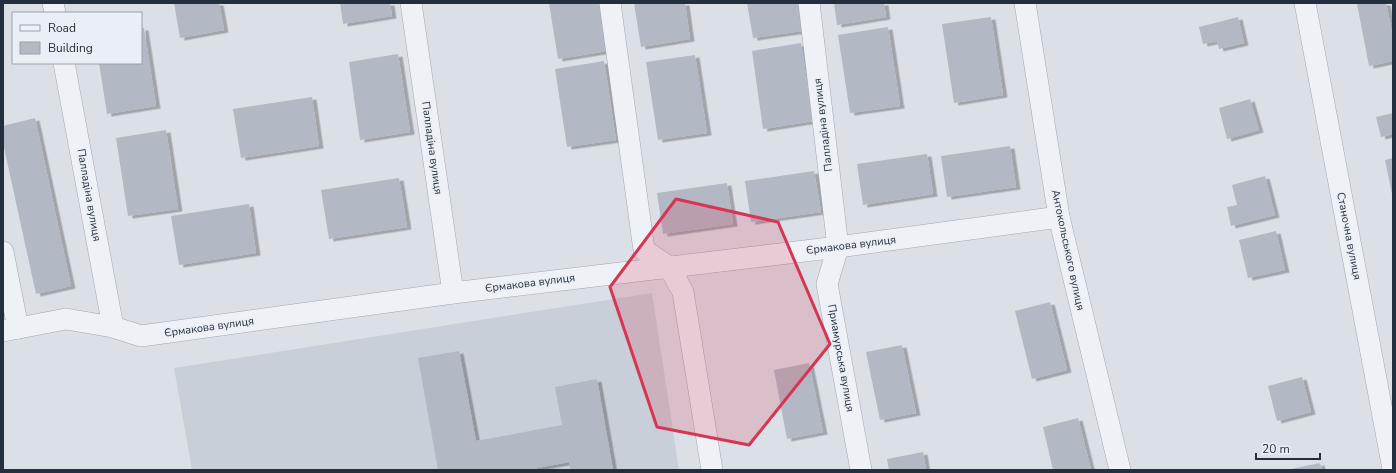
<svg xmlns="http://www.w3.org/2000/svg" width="1396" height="473" font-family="'Nunito Sans',sans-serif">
  <defs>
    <filter id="shadow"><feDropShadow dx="4.5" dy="2.5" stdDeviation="0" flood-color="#0004"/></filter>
  </defs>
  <rect width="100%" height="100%" fill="#dbe0e7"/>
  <path fill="#c9cfd9" d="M 652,293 L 679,470 L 192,470 L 174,368 Z"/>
  <g fill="#b2b9c4" filter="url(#shadow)">
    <path d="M 174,3 L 219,3 L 224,30 L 180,38 Z"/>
    <path d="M 340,3 L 390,3 L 392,16 L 343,24 Z"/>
    <path d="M 549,3 L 599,3 L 607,51 L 558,59 Z"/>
    <path d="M 634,3 L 685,3 L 690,39 L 641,47 Z"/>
    <path d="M 747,3 L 798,3 L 802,31 L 753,38 Z"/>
    <path d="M 834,3 L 884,3 L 886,17 L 837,25 Z"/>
    <path d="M 1363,3 L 1386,3 L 1393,37 L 1393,61 L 1369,66 L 1357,4 Z"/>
    <path d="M 991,17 L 1003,95 L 954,103 L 942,24 Z"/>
    <path d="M 1238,17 L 1244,43 L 1219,49 L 1217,41 L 1203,44 L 1199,27 Z"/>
    <path d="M 888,27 L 900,106 L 850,113 L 838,35 Z"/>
    <path d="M 141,28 L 144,28 L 156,106 L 107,114 L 99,63 L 141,63 Z"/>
    <path d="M 801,43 L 813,121 L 763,129 L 752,51 Z"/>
    <path d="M 398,54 L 410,132 L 360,140 L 349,62 Z"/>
    <path d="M 695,55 L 707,133 L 658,140 L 646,62 Z"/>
    <path d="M 604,61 L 616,140 L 567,147 L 555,69 Z"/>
    <path d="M 312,97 L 319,146 L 241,158 L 233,109 Z"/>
    <path d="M 1250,99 L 1259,130 L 1227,139 L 1219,108 Z"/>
    <path d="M 1393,113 L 1393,134 L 1381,137 L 1376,117 Z"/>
    <path d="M 35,118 L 71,286 L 36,294 L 3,143 L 3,126 Z"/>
    <path d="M 166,130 L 178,209 L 128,216 L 116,138 Z"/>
    <path d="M 1010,146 L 1016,187 L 947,197 L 941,156 Z"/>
    <path d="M 927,154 L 933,194 L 863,205 L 857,164 Z"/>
    <path d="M 1393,158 L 1393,194 L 1392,194 L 1385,160 Z"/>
    <path d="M 814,171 L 821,212 L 751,222 L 745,181 Z"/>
    <path d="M 1265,176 L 1275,215 L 1231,226 L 1227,207 L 1237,205 L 1232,185 Z"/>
    <path d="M 399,178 L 407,227 L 329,239 L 321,190 Z"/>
    <path d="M 727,183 L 733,224 L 663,234 L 657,193 Z"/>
    <path d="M 249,204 L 256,253 L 179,265 L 171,216 Z"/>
    <path d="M 1276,231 L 1285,270 L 1248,278 L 1239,240 Z"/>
    <path d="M 1050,302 L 1067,370 L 1032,379 L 1015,311 Z"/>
    <path d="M 902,345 L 916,413 L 880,420 L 866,352 Z"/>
    <path d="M 459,351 L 476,441 L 562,425 L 555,387 L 597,379 L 613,470 L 570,470 L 569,462 L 527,470 L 438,470 L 418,358 Z"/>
    <path d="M 809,363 L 823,432 L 787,439 L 774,370 Z"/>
    <path d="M 1302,377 L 1311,412 L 1277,421 L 1268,386 Z"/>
    <path d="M 1078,418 L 1091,470 L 1053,470 L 1043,427 Z"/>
    <path d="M 923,452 L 926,470 L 889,470 L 887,459 Z"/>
    <path d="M 1320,463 L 1322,470 L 1291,470 L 1291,469 Z"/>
  </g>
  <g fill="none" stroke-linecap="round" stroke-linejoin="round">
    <defs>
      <g id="minor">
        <path d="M 53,3 L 55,13"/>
        <path d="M 411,3 L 453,293"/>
        <path d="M 610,3 L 644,250 L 669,267 L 683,292 L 712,470"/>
        <path d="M 809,3 L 838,247 L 827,284 L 861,470"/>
        <path d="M 1025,3 L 1059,217 L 1120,470"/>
        <path d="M 1305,3 L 1393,469"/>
        <path d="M 64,63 L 113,327"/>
        <path d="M 3,252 L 18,328"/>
        <path d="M 3,331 L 66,319 L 113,327 L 141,336 L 453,293 L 838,247 L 1059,217"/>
      </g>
    </defs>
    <use href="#minor" stroke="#a0a7b1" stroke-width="22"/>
    <use href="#minor" stroke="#eef1f5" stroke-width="21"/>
  </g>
  <path fill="#d73554" fill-opacity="0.2" stroke="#d73554" stroke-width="3" stroke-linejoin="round" d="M 676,199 L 778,222 L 830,344 L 749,445 L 657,427 L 610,287 Z"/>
  <g text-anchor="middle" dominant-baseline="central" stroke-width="3" stroke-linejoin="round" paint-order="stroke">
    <g font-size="11" fill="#242f3e" stroke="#eaeff5">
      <text transform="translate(823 125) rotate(-97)">Палладіна вулиця</text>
      <text transform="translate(432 148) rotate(82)">Палладіна вулиця</text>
      <text transform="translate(89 195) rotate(80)">Палладіна вулиця</text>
      <text transform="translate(1349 236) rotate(79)">Станочна вулиця</text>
      <text transform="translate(851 245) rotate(-7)">Єрмакова вулиця</text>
      <text transform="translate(1068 250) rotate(78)">Антокольського вулиця</text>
      <text transform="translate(530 283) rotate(-7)">Єрмакова вулиця</text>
      <text transform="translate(209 327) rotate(-8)">Єрмакова вулиця</text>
      <text transform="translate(841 358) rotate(80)">Приамурська вулиця</text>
    </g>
  </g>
  <rect width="1396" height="473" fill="none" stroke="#242f3e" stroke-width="8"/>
  <rect x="12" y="12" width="130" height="52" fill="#eaeff5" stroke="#9ba2ac"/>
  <rect x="20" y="25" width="20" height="6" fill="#eef1f5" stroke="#9ba2ac"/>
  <text x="48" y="32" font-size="12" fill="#242f3e">Road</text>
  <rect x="20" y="42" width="20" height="12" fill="#b2b9c4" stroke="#9ba2ac"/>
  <text x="48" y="52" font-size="12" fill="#242f3e">Building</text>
  <path d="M1256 453v6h64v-6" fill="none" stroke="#242f3e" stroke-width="2"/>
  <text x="1262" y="453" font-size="12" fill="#242f3e" stroke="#eaeff5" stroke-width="3" paint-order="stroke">20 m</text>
</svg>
